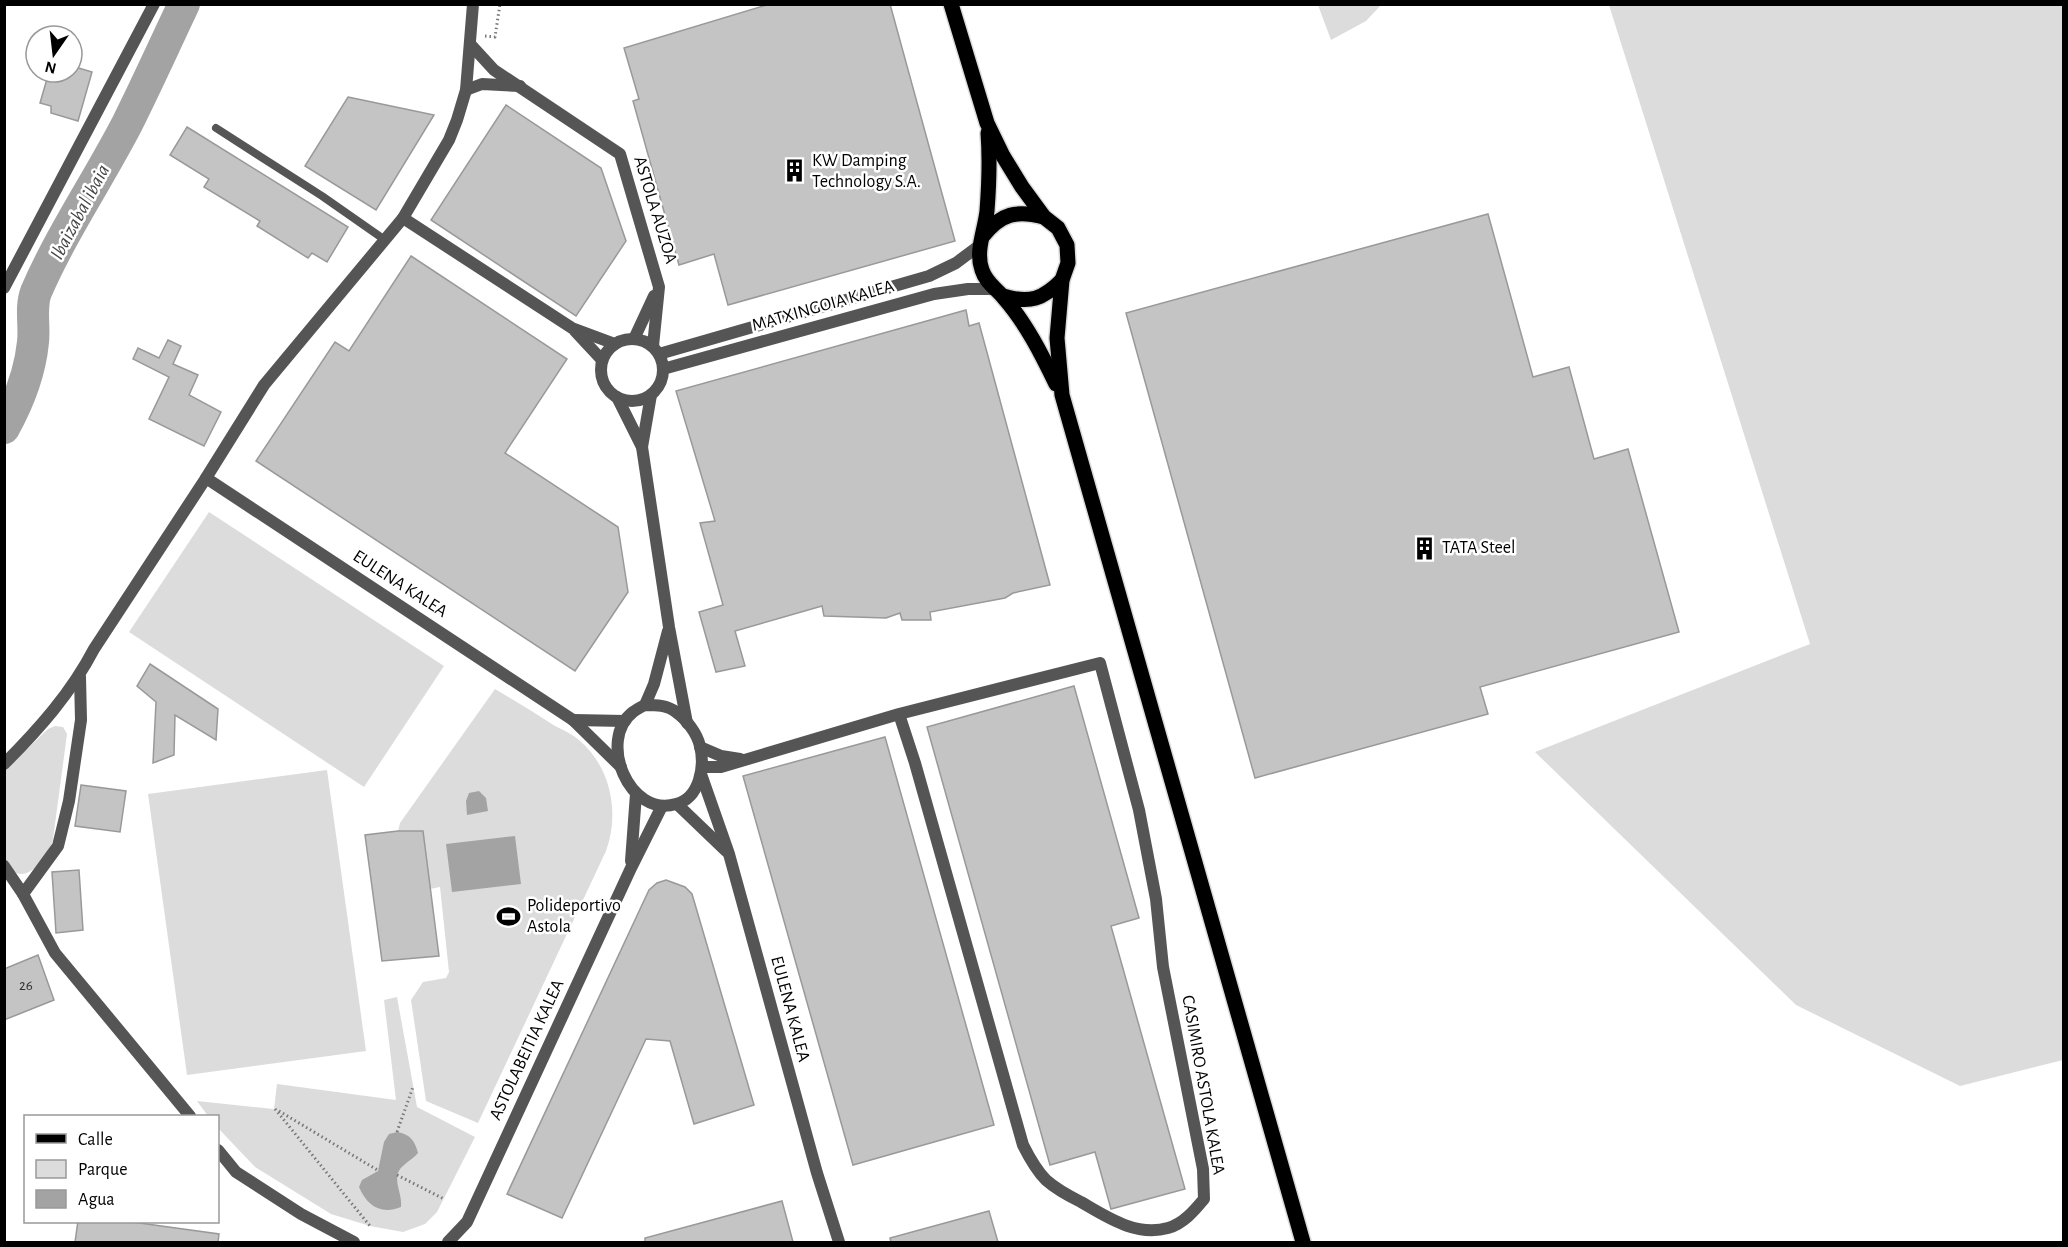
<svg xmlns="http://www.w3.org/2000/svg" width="2068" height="1247" font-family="'Alegreya Sans',sans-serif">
  <rect width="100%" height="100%" fill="#fff"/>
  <g fill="#dcdcdc">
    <path d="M 1318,5 L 1318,4 L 1381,5 L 1366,21 L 1331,40 Z"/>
    <path d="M 1609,5 L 2063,5 L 2063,1060 L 1960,1086 L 1796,1005 L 1535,752 L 1810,644 Z"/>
    <path d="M 209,512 L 444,666 L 364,787 L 129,632 Z"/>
    <path d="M 495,689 C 515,701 535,713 555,726 C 563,730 572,734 579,740 C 611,767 620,813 606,851 L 478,1123 L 426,1101 L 411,1000 L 423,982 L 446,978 L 449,972 L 440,887 L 430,889 L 439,956 L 382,961 L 365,835 L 398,831 L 400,823 Z"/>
    <path d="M 55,726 L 63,727 L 67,734 L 53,839 C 50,852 32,880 16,873 C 12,871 8,866 5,863 L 5,770 L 48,729 Z"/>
    <path d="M 327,770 L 366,1051 L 187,1075 L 148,794 Z"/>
    <path d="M 397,997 L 417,1107 L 475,1137 L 437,1212 L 425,1224 L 403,1232 L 370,1226 L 331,1214 L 255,1167 L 218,1128 L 218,1116 L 208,1116 L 197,1101 L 274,1109 L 277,1084 L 396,1100 L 384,1000 Z"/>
  </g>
  <g fill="#a3a3a3">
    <path d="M 479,791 L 486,798 L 488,811 L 467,815 L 466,801 L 469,793 Z"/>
    <path d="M 515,836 L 521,884 L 452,892 L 446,844 Z"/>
    <path d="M 397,1132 C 410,1134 415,1141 418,1153 C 414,1158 408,1161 403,1166 C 390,1177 403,1193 401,1207 C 381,1215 367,1206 359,1187 L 362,1180 L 378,1171 L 384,1142 L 389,1134 Z"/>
  </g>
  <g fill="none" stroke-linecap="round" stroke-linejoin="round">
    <path stroke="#a3a3a3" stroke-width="32" d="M 4,428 C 19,401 30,373 33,342 C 35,326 30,308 36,292 C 61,234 98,180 127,124 C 147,84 165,44 184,4"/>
  </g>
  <g fill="#c4c4c4" stroke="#999" stroke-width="1.5">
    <path d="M 770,4 L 890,4 L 955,241 L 728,305 L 714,254 L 679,265 L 633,101 L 639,99 L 624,48 Z"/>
    <path d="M 72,66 L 92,72 L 78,121 L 51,113 L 51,106 L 40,103 L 49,72 L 72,72 Z"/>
    <path d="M 348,97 L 434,115 L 376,210 L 305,166 Z"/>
    <path d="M 506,105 L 601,168 L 626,241 L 576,316 L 431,220 Z"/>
    <path d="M 187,127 L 348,227 L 327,262 L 312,253 L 308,258 L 257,226 L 260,221 L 204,187 L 209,179 L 170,155 Z"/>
    <path d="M 1488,214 L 1533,377 L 1569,367 L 1594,459 L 1628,449 L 1679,632 L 1480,687 L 1488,714 L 1255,778 L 1126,313 Z"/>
    <path d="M 411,256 L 567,359 L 505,453 L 618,527 L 628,592 L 575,671 L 256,461 L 335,342 L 349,351 Z"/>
    <path d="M 966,310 L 969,326 L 979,323 L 1050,585 L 1013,593 L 1005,598 L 930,612 L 931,620 L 902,620 L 900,613 L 886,618 L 824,616 L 822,606 L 735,631 L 745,666 L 716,672 L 699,612 L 723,605 L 700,523 L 715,521 L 676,391 Z"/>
    <path d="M 168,340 L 181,346 L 173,364 L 198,375 L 189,395 L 221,412 L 204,446 L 149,419 L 169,377 L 133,359 L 138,348 L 159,358 Z"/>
    <path d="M 150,664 L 218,709 L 216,740 L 175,715 L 174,755 L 153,763 L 156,702 L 137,686 Z"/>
    <path d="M 1074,686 L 1139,918 L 1111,926 L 1185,1189 L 1111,1209 L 1095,1152 L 1050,1165 L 927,727 Z"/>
    <path d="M 885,737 L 994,1125 L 853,1165 L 743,776 Z"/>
    <path d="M 81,785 L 126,791 L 120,832 L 75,826 Z"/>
    <path d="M 398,831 L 423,831 L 439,956 L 382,961 L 365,835 Z"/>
    <path d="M 79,870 L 83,930 L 56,933 L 52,872 Z"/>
    <path d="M 666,880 L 685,887 L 692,894 L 754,1105 L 694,1124 L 670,1041 L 646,1039 L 562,1218 L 507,1194 L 649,890 L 657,883 Z"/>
    <path d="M 38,955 L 54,1000 L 4,1020 L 4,969 Z"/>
    <path d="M 782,1201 L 793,1242 L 645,1242 L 645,1238 Z"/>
    <path d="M 989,1211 L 998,1242 L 891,1242 L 890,1238 Z"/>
    <path d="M 78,1221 L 125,1221 L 219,1234 L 218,1242 L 75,1242 Z"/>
  </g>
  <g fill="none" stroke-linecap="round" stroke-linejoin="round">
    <defs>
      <g id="primary">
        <path d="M 951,4 L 987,123 L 1003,156 L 1022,187 L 1044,217 L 1058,228 L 1067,245 L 1068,263 L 1062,280 L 1057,338 L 1062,395 L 1303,1242"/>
        <path d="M 988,133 C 990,159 989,185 987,211 C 985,230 975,251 982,270 C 986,283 996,288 1004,298 C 1026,323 1042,355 1056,384"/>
        <path d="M 983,236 C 1001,213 1017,210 1044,217"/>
        <path d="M 1003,296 C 1030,304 1043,299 1062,280"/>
      </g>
    </defs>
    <use href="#primary" stroke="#dbdbdb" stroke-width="18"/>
    <g stroke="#777" stroke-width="3" stroke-dasharray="1.5 3" stroke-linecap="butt">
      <path d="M 485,36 L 495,37 L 500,4"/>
      <path d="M 275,1109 L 370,1226"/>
      <path d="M 279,1111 L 379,1171"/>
      <path d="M 397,1132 L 413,1087"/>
      <path d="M 397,1175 L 444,1199"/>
    </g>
    <path stroke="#555" stroke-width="8" d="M 216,128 L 322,196 L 385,240"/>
    <path stroke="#555" stroke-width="12" d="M 23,894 L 58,846 L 69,801 L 81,720 L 80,677"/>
    <g stroke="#555" stroke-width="12">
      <path d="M 471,45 L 494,70 L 620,154 L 659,287 L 653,346"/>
      <path d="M 466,90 L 482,84 L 520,86"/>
      <path d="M 403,218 L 572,328 L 615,344"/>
      <path d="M 575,331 L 602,360"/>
      <circle cx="632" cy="370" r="31"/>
      <path d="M 634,339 L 654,296"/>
      <path d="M 659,354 L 929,276 L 956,263 L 980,245"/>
      <path d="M 663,369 L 934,294 L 968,289 L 995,289"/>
      <path d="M 617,397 L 642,447 L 669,627 L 687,723"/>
      <path d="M 642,447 L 651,395"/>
      <path d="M 206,478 L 573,720 L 621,767"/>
      <path d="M 645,705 C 656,705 667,705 676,712 C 686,719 697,733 700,746 C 705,766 700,798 676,804 C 629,818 597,740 633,712 C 637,709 641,707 645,705 Z"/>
      <path d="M 645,705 L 654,684 L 668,631"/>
      <path d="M 573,720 L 625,721"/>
      <path d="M 700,747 L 721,756 L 740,759"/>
      <path d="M 4,764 C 39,729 71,693 94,649 L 206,478 L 264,385 L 403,218 L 449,140 L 457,120 L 466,90 L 473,4"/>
      <path d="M 702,767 L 721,767 L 899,714 L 1100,663 L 1139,810 L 1156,899 L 1163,967 L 1203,1169 L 1204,1199 C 1194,1211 1183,1224 1168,1228 C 1136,1237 1107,1217 1081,1202 C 1069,1196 1056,1189 1046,1180 C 1036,1170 1029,1157 1023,1145 L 915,763 L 899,714"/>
      <path d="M 701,774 L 729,854 L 817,1173 L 839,1242"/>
      <path d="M 677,804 L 726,851"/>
      <path d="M 631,861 L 636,794"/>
      <path d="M 4,866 L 23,894 L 55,953 L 190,1116"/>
      <path d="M 218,1150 L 236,1172 L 301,1214 L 354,1242"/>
      <path d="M 448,1242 L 467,1222 L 631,868 L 662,806"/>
    </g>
    <path stroke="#555" stroke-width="12" d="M 4,288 L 154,4"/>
    <use href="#primary" stroke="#000" stroke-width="15"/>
  </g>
  <defs>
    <symbol id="building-bare" viewBox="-9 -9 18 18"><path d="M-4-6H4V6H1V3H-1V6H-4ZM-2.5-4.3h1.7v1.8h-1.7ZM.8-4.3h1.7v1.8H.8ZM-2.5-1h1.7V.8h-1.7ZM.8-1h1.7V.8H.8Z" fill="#000" stroke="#fff" stroke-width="2.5" paint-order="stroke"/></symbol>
    <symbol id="stadium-bare" viewBox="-9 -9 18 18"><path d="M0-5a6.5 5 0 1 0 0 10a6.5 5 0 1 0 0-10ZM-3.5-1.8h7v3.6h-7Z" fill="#000" stroke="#fff" stroke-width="2.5" paint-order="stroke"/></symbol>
  </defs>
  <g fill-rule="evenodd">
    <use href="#building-bare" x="778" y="154" width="33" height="33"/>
    <use href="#building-bare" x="1408" y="532" width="33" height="33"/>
    <use href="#stadium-bare" x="492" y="900" width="33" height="33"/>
  </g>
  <g text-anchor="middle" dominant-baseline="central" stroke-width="5" stroke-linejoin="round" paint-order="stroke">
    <g font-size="15" fill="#313131">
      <text x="26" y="985">26</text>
    </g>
    <g font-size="18" fill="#000" stroke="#fff" text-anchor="start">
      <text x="812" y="161">KW Damping<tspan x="812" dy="21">Technology S.A.</tspan></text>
      <text x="1442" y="548">TATA Steel</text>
      <text x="527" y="906">Polideportivo<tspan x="527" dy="21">Astola</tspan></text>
    </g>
    <g font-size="18" fill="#000" stroke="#fff">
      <text transform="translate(655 210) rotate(73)">ASTOLA AUZOA</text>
      <text transform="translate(823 306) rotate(-16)">MATXINGOIA KALEA</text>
      <text transform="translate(400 584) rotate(33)">EULENA KALEA</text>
      <text transform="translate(790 1009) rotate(75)">EULENA KALEA</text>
      <text transform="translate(527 1050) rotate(-65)">ASTOLABEITIA KALEA</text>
      <text transform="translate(1203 1085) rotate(80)">CASIMIRO ASTOLA KALEA</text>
    </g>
    <g font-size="20" font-style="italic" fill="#444" stroke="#fff">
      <text transform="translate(80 212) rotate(-62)">Ibaizabal ibaia</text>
    </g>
  </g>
  <rect width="2068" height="1247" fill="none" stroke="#000000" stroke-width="12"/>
  <rect x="24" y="1115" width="195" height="108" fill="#ffffff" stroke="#999999" stroke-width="1.5"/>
  <rect x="36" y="1134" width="30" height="9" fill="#000000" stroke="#999999" stroke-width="1.5"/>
  <text x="78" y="1145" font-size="18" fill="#000000">Calle</text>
  <rect x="36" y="1160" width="30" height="18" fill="#dcdcdc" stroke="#999999" stroke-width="1.5"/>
  <text x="78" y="1175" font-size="18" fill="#000000">Parque</text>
  <rect x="36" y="1190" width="30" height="18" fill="#a3a3a3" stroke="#999999" stroke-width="1.5"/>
  <text x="78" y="1205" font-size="18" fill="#000000">Agua</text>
  <g transform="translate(54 54) rotate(194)"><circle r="28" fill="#ffffff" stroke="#999999" stroke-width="1.5"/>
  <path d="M0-4.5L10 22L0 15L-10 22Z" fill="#000000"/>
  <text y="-9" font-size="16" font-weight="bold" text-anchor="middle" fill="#000000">N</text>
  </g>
</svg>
